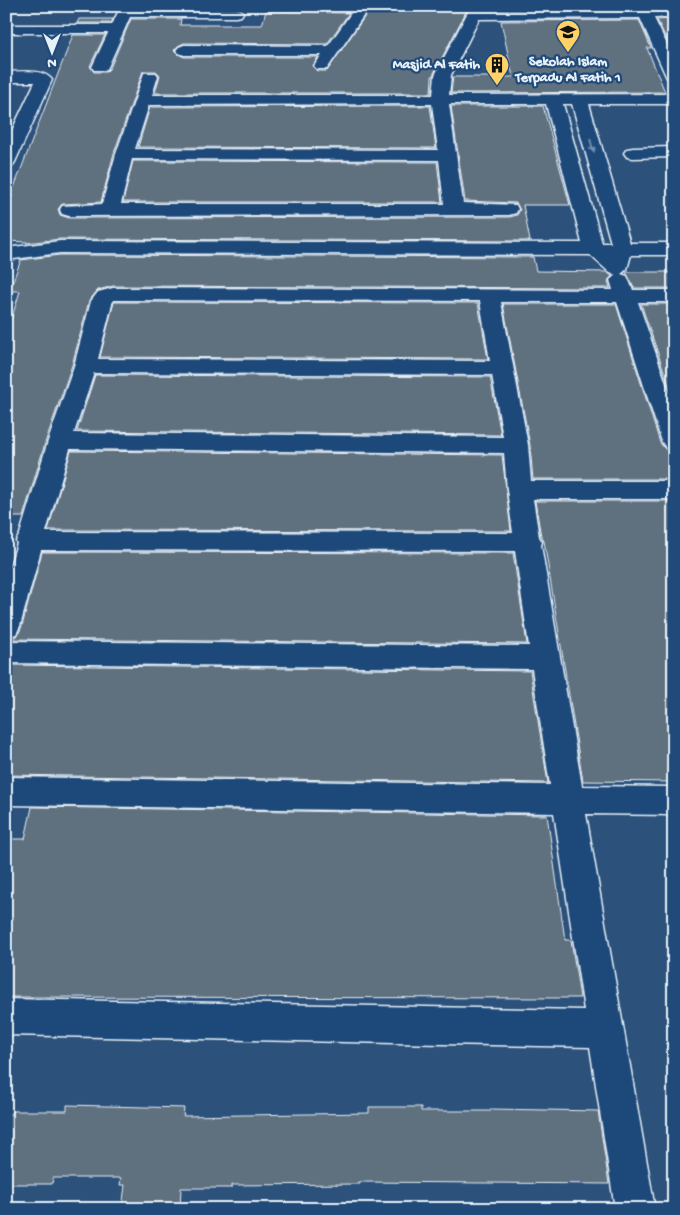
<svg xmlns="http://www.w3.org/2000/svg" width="680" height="1215" font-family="'Gochi Hand',sans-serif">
  <rect width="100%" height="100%" fill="#2c517b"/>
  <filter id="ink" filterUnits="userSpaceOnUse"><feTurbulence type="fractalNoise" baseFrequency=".02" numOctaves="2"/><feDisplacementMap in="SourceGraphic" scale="10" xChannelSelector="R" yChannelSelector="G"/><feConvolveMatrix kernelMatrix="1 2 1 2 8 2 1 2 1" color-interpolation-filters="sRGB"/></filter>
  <g filter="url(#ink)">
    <g fill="#5f6f7f" stroke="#e8f1f8">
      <path d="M 372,6 L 469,6 L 432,77 L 431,93 L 155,93 L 160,75 L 156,71 L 143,71 L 114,153 L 101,202 L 62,204 L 58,209 L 60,215 L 69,218 L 510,217 L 517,215 L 520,210 L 516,203 L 465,201 L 451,106 L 543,106 L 570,205 L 523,205 L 530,241 L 60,239 L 26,243 L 27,242 L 6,241 L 6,213 L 13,195 L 11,195 L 73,35 L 105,35 L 90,66 L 94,72 L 106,72 L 110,68 L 131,19 L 181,19 L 180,25 L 262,25 L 266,11 L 349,13 L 327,44 L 184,43 L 178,46 L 174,50 L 178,54 L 184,57 L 318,57 L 313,67 L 317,71 L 327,71 Z"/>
      <path d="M 498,6 L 674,6 L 674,7 L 499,9 Z"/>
      <path d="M 79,19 L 113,19 L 111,23 L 77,23 Z"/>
      <path d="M 674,19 L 674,48 L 671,48 L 657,20 Z"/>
      <path d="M 639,20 L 651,48 L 647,48 L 665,92 L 451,93 L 453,77 L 513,77 L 501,21 Z"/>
      <path d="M 430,106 L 436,148 L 138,147 L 150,107 Z"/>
      <path d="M 133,161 L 437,162 L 442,202 L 123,202 Z"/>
      <path d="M 60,255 L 533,257 L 536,271 L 607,272 L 612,276 L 608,281 L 610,288 L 113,286 L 98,290 L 89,301 L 72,365 L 46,440 L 23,517 L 6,517 L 6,337 L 20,291 L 9,291 L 21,260 Z"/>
      <path d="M 626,272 L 674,272 L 674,288 L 634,288 Z"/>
      <path d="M 114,302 L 478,303 L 488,359 L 100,357 Z"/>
      <path d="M 503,304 L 616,304 L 660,443 L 666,450 L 674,452 L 674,479 L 533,479 L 530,445 Z"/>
      <path d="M 641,304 L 674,304 L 674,400 Z"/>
      <path d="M 95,375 L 490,377 L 501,435 L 77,431 Z"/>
      <path d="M 71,451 L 502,455 L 511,531 L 48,530 Z"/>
      <path d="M 535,501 L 674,501 L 674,782 L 583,781 L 544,541 L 541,536 Z"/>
      <path d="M 42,552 L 513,553 L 527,644 L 11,639 L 18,635 L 22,626 Z"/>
      <path d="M 6,665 L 530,671 L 548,783 L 6,775 Z"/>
      <path d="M 32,807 L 547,815 L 565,940 L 571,940 L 580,998 L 6,997 L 6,839 L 25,839 Z"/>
      <path d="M 67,1105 L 184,1108 L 183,1116 L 369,1113 L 369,1107 L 421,1107 L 421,1111 L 491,1111 L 491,1109 L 598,1111 L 609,1184 L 360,1182 L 360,1184 L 232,1185 L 232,1188 L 181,1188 L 180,1209 L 122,1209 L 125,1185 L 120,1185 L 121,1178 L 53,1178 L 52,1184 L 6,1184 L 6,1114 L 11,1114 L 12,1111 L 67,1111 Z"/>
    </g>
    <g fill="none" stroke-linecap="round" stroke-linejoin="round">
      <defs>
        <g id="street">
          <path d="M 356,6 L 370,6 L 327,69 L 317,69 L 314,66 L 322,55 L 184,55 L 179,53 L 176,50 L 179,47 L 184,45 L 328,46 Z"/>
          <path d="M 471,6 L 485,6 L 483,11 L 674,9 L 674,17 L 654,18 L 674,59 L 674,81 L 668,79 L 666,76 L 640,18 L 479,19 L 451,75 L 449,95 L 674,94 L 674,104 L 589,104 L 630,243 L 674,243 L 674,255 L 631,255 L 627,269 L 621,274 L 627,276 L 633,290 L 674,290 L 674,302 L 638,302 L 674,407 L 674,450 L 666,448 L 662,442 L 617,302 L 501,302 L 528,445 L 531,481 L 674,481 L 674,499 L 533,499 L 539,537 L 542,542 L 541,545 L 582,786 L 674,787 L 674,815 L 586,814 L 655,1209 L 615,1209 L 590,1047 L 6,1035 L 6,999 L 584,1010 L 554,813 L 6,805 L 6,777 L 550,785 L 532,669 L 6,663 L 6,641 L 529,646 L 515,551 L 41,550 L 20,626 L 16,634 L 6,637 L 6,579 L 17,543 L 16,541 L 20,534 L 48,441 L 74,366 L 91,301 L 98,292 L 113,288 L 613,290 L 610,280 L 616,275 L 610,273 L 590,255 L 60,253 L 6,260 L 6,248 L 60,241 L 582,243 L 546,104 L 449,104 L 463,203 L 516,205 L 518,209 L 516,213 L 509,215 L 69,216 L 62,214 L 60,210 L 62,206 L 102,204 L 116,154 L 144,73 L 156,73 L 158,76 L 152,95 L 433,95 L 435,75 ZM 432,104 L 438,150 L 135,149 L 149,105 ZM 563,104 L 572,104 L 611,243 L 602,243 ZM 132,159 L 439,160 L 444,204 L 121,204 ZM 113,300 L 480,301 L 490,361 L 98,359 ZM 94,373 L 492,375 L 503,437 L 74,433 ZM 70,449 L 504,453 L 507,490 L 513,533 L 46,532 Z"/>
          <path d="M 124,9 L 236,9 L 241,10 L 243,13 L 241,16 L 236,17 L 130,17 L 108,67 L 106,70 L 94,70 L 92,67 L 108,33 L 6,33 L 6,25 L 112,25 L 119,10 Z"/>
          <path d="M 6,72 C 20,72 43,68 52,80 L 15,162 L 12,166 L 6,167 L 6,143 L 35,82 L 6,82 Z"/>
          <path d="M 674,147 L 674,157 L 633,158 L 627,157 L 624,153 L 627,149 L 633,148 Z"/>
        </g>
      </defs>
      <use href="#street" stroke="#e8f1f8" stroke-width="3"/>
      <use href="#street" fill="#1f4a7a" fill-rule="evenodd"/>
    </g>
    <defs><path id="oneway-solid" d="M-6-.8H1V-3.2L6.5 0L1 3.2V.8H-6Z" transform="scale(1.25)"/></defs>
    <use fill="#6f8dac" href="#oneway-solid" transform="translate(592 146) rotate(75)"/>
  </g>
  <defs>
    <symbol id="school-pin" viewBox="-11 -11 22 30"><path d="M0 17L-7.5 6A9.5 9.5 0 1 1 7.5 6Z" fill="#ffd166" stroke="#1f4a7a"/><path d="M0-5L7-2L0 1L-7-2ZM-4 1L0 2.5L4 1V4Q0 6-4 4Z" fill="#111"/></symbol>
    <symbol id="building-pin" viewBox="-11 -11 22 30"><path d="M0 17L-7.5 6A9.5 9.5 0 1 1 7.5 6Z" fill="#ffd166" stroke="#1f4a7a"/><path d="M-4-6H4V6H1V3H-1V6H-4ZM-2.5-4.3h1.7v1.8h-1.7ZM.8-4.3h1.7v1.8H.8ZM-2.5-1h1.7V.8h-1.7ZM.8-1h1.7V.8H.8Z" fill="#111"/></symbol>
  </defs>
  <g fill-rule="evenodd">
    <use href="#school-pin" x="554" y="18" width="28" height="38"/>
    <use href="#building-pin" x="483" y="51" width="28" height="38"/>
  </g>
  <g text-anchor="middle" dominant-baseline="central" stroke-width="4.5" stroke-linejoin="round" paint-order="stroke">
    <g font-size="14" font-weight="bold" fill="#e8f1f8" stroke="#1f4a7a">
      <text x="568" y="62">Sekolah Islam<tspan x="568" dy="16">Terpadu Al Fatih 1</tspan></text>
      <text x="480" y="65" text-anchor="end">Masjid Al Fatih</text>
    </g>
  </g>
  <rect width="680" height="1215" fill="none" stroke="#1f4a7a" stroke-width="25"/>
  <rect x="12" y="12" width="655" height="1190" fill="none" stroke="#e8f1f8" stroke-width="2" filter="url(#ink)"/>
  <g transform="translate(52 52) rotate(180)" stroke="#1f4a7a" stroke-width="4" paint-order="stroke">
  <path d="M0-4L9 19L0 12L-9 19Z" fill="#e8f1f8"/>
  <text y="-8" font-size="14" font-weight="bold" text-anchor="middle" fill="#e8f1f8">N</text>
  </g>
</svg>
